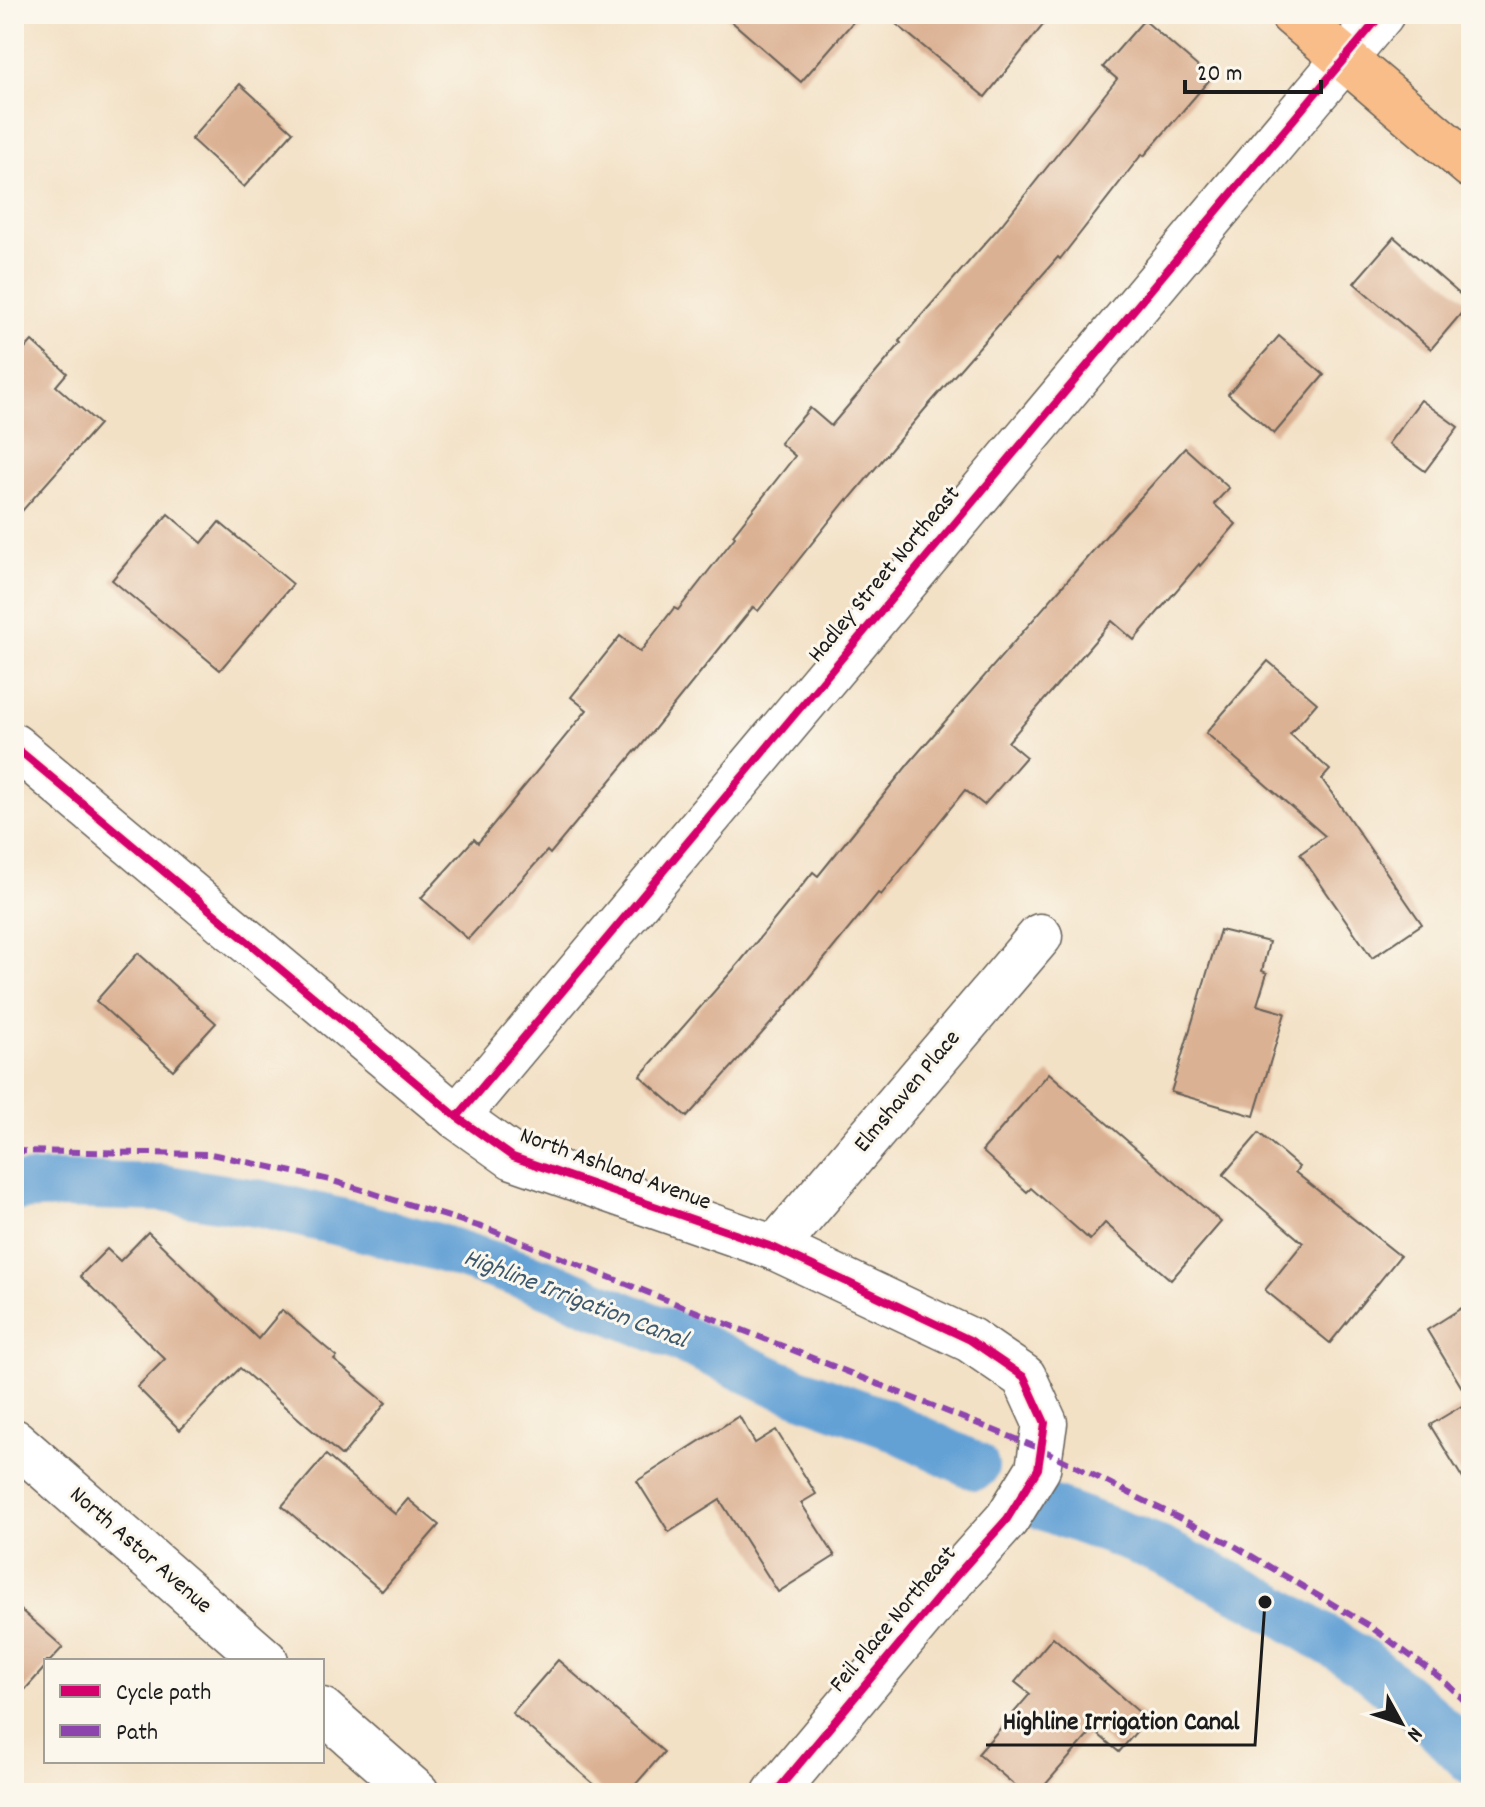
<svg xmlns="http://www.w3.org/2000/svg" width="1485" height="1807" font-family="Dekko,sans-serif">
  <rect width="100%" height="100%" fill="#fbf7ec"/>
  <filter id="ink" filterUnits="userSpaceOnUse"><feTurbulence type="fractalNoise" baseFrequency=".0125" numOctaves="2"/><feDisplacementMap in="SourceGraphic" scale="16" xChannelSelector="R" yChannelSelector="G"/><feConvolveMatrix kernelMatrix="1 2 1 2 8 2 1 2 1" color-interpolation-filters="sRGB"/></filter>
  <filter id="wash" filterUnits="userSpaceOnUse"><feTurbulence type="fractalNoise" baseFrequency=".006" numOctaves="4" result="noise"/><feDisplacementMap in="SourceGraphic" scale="32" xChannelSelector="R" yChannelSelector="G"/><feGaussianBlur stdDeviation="1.8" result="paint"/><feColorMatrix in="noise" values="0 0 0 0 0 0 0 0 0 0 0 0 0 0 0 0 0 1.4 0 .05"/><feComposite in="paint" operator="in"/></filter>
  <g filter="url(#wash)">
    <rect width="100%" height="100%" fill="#f3e1c6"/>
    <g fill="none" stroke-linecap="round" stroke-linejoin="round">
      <g stroke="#64a1d5" stroke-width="48">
        <path d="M 14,1187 L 63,1185 L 161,1188 L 262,1204 L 361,1227 L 437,1247 L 541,1281 L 684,1340 L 779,1384 L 886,1423 L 975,1466"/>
        <path d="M 1045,1507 L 1151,1546 L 1265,1602 L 1364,1663 L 1425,1714 L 1471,1760"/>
      </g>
    </g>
    <g id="blocks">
      <g fill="#dbb193">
        <path d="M 723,14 L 860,14 L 801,82 Z"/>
        <path d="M 884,14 L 1052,14 L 985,97 Z"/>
        <path d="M 1144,20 L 1211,78 L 1144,156 L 1142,154 L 1060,259 L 1058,257 L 925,409 L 848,501 L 847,499 L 758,611 L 753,607 L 637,751 L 636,750 L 550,854 L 547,851 L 468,939 L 421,898 L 474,839 L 478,843 L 587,710 L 571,697 L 620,636 L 640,652 L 674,608 L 678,610 L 735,537 L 733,535 L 795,456 L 780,443 L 810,408 L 831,426 L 901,343 L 899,341 L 1002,224 L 1117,79 L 1103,67 Z"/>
        <path d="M 240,84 L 293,132 L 244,187 L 191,139 Z"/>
        <path d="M 1394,237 L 1470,303 L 1431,349 L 1354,283 Z"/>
        <path d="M 1279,336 L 1324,375 L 1274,434 L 1228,394 Z"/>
        <path d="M 32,341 L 67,373 L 56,386 L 99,424 L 14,520 L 14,361 Z"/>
        <path d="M 1421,400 L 1458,427 L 1425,471 L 1388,444 Z"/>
        <path d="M 1185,448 L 1229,488 L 1214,504 L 1236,524 L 1200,566 L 1199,564 L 1134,640 L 1112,621 L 1008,742 L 1026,757 L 984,805 L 965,790 L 881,895 L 878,893 L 781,1012 L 687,1117 L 640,1076 L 740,962 L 813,872 L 818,876 L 910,762 L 1105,537 Z"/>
        <path d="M 168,514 L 202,543 L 219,522 L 293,584 L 220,670 L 112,580 Z"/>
        <path d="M 1268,661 L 1317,703 L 1290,734 L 1330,770 L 1322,779 L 1422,924 L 1372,958 L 1300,854 L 1325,836 L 1206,733 Z"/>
        <path d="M 1220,930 L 1269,942 L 1262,971 L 1267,973 L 1257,1005 L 1285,1013 L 1254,1116 L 1171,1092 Z"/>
        <path d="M 138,953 L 216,1023 L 173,1070 L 96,1001 Z"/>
        <path d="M 1049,1073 L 1221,1222 L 1171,1280 L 1105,1223 L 1090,1240 L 1031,1188 L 1027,1192 L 982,1151 Z"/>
        <path d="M 1259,1133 L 1299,1167 L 1295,1172 L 1400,1256 L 1330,1343 L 1265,1290 L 1303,1243 L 1223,1175 Z"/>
        <path d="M 148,1232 L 258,1339 L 282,1310 L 337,1357 L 334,1360 L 386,1403 L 342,1456 L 240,1368 L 180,1430 L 137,1387 L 165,1359 L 80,1276 L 107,1249 L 120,1261 Z"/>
        <path d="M 1471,1302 L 1471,1492 L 1430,1425 L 1470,1401 L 1427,1330 Z"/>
        <path d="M 739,1416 L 755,1443 L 776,1430 L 816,1494 L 801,1503 L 835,1556 L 778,1592 L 720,1500 L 669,1532 L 637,1481 Z"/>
        <path d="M 326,1455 L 395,1514 L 408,1499 L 439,1525 L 382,1591 L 282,1506 Z"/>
        <path d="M 14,1604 L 63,1647 L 50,1661 L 46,1661 L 46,1666 L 14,1702 Z"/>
        <path d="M 1053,1637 L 1147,1719 L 1119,1752 L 1093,1730 L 1038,1793 L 1024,1793 L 978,1754 L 1030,1694 L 1015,1682 Z"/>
        <path d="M 558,1660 L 664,1752 L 628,1793 L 604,1793 L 512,1713 Z"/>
      </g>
    </g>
  </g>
  <g filter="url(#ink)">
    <use href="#blocks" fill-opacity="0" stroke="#676158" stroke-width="2"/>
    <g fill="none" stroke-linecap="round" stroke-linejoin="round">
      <defs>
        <g id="street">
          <path d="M 14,746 L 457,1117 L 513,1157 L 775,1248 L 970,1340 L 1024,1377 L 1045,1423 L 1038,1469 L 1007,1519 L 957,1575 L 775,1793"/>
          <path d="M 457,1117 L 1382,14"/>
          <path d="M 775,1248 L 1040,936"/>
          <path d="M 14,1441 L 266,1661"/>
          <path d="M 322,1710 L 417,1793"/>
        </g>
        <path id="highway" d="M 1292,14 L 1471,166"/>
      </defs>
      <use href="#street" stroke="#676158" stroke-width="47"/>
      <use href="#highway" stroke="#676158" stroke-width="47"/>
      <use href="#street" stroke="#fff" stroke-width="44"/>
      <use href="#highway" stroke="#f8bd89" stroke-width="44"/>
      <path stroke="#8e44ad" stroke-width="6" stroke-dasharray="12 6" stroke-linecap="butt" d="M 14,1151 L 211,1154 L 330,1180 L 491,1230 L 1041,1449 L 1233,1545 L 1371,1627 L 1442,1679 L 1471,1707"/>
      <defs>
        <g id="cycleway">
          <path d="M 14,746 L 457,1117 L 513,1157 L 775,1248 L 970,1340 L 1024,1377 L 1045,1423 L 1038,1469 L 1007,1519 L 957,1575 L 775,1793"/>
          <path d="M 457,1117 L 1382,14"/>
        </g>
      </defs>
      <use href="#cycleway" stroke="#fbf7ec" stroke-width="13"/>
      <use href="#cycleway" stroke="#d6006c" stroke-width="8"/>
    </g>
  </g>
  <g text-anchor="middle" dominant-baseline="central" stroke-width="6" stroke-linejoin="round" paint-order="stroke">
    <g font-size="24" fill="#1c1c1c" stroke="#fbf7ec">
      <text transform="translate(885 575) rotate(-50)">Hadley Street Northeast</text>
      <text transform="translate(908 1092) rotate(-50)">Elmshaven Place</text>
      <text transform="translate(615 1170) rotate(20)">North Ashland Avenue</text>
      <text transform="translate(140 1551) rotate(41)">North Astor Avenue</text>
      <text transform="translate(894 1620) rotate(-50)">Feil Place Northeast</text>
    </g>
    <g font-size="26" font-style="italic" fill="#3c586f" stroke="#fbf7ec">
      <text transform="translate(575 1300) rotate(21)">Highline Irrigation Canal</text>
    </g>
  </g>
  <path fill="none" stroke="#1c1c1c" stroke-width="3" d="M1265 1602L1255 1745H986"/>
  <circle fill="#1c1c1c" stroke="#fbf7ec" stroke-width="3" cx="1265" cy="1602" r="8"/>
  <g font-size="26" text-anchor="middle" font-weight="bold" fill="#1c1c1c" stroke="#fbf7ec" stroke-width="6" stroke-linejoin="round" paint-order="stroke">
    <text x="1121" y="1729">Highline Irrigation Canal</text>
  </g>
  <rect width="1485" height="1807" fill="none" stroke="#fbf7ec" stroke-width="48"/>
  <rect x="44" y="1659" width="280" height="104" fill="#fbf7ec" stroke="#a29f99" stroke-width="2"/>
  <rect x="60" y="1685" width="40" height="12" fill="#d6006c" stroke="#a29f99" stroke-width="2"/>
  <text x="116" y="1699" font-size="24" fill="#1c1c1c">Cycle path</text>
  <rect x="60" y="1725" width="40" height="12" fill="#8e44ad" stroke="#a29f99" stroke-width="2"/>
  <text x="116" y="1739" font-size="24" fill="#1c1c1c">Path</text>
  <g transform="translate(1401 1723) rotate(130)" stroke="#fbf7ec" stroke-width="6" paint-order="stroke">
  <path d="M0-6L14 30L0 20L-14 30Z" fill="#1c1c1c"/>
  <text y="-12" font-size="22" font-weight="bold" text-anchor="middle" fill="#1c1c1c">N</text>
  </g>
  <path d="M1185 80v12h136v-12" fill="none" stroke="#1c1c1c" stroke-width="4"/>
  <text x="1197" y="80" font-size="24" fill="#1c1c1c" stroke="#fbf7ec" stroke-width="6" paint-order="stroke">20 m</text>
</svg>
